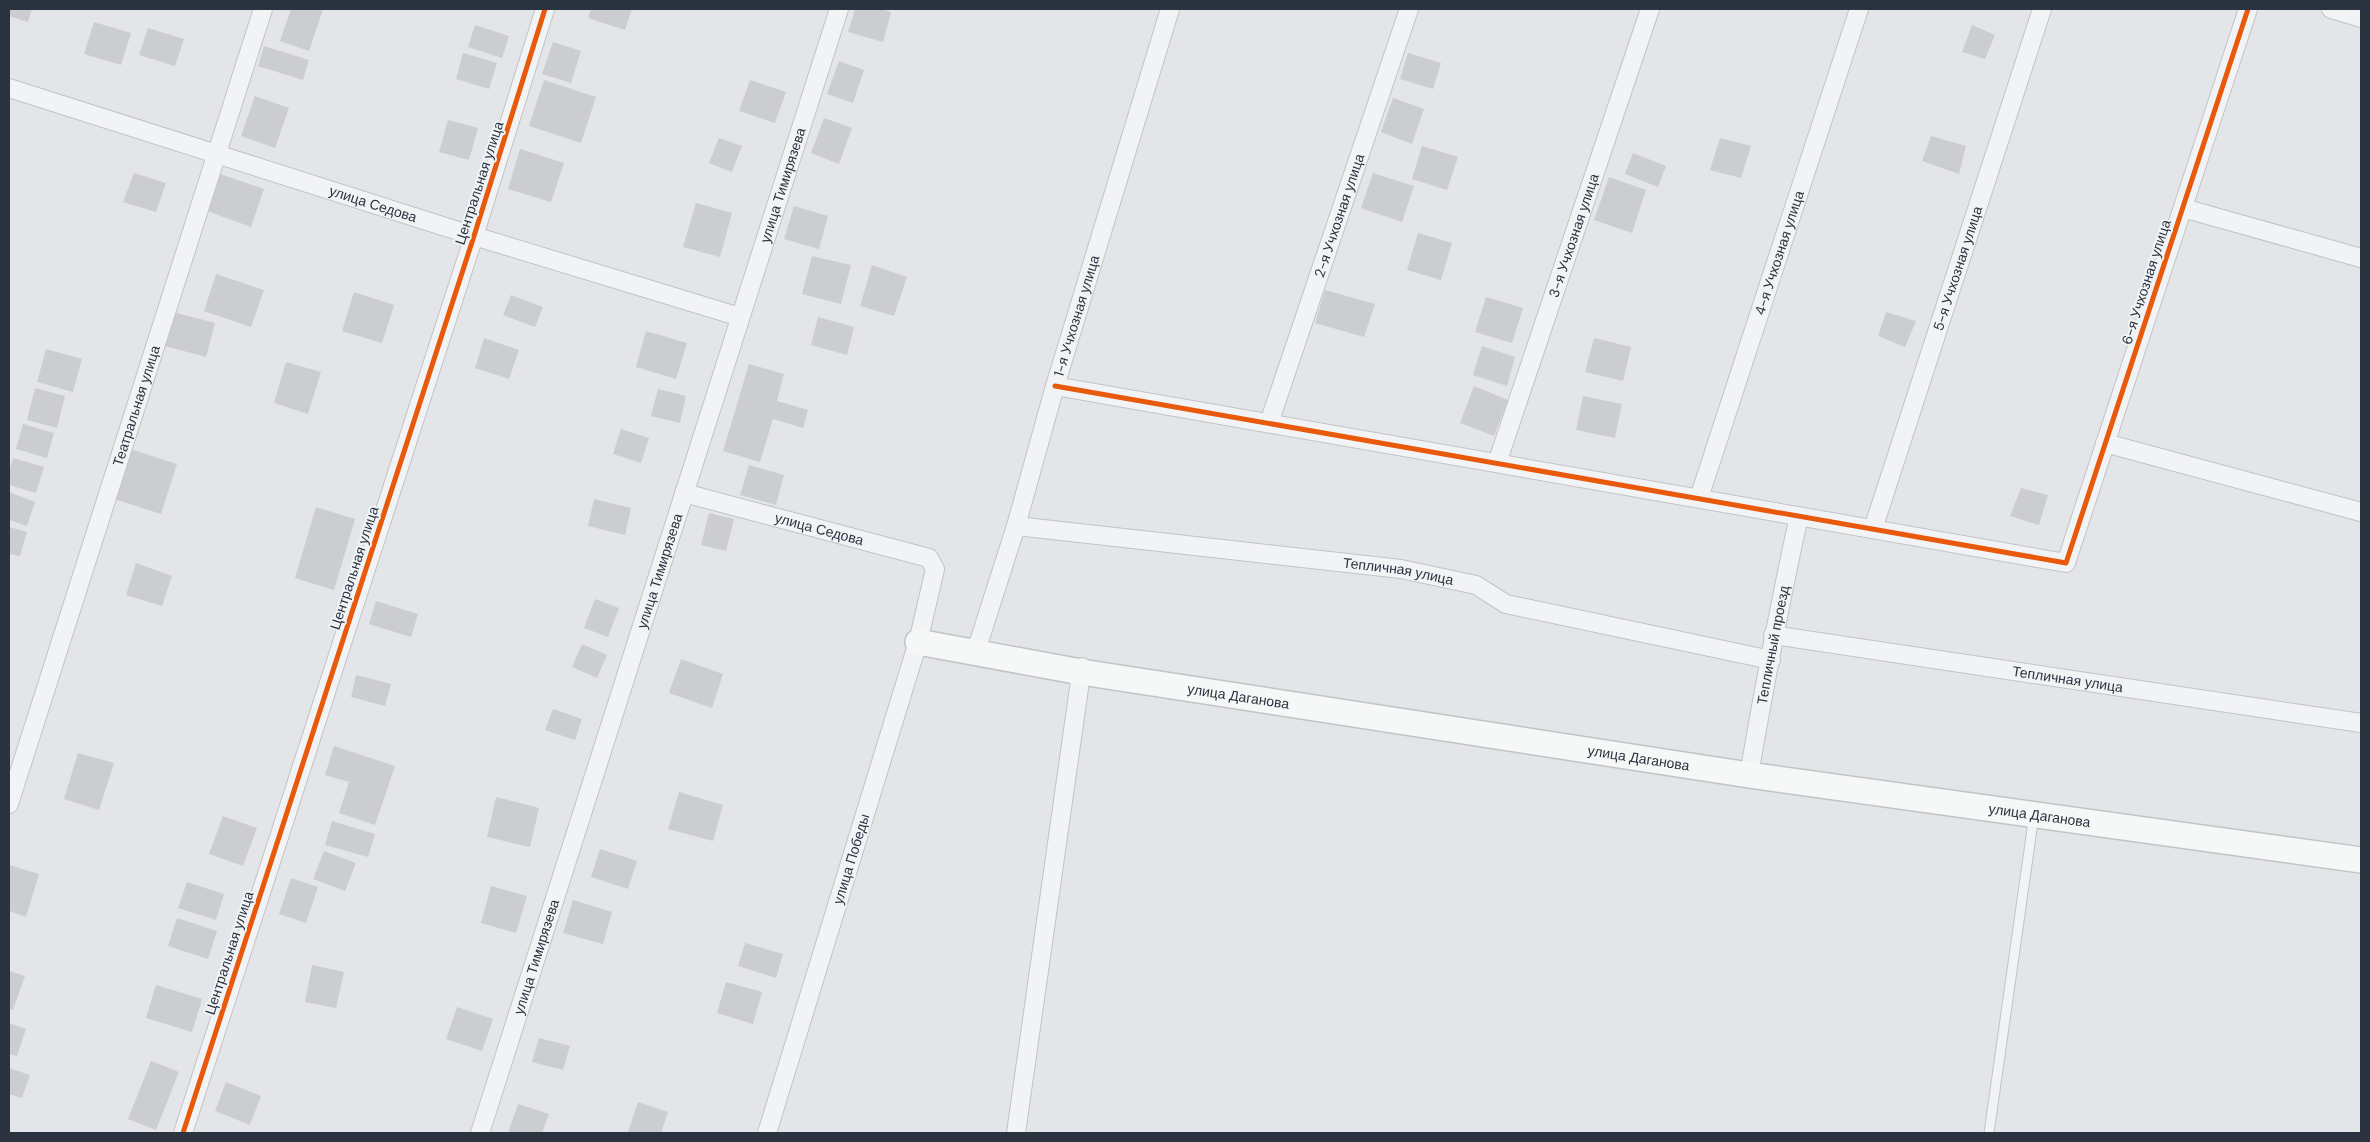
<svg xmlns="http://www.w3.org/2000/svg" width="2370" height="1142" font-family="'DM Sans',sans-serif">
  <rect width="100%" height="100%" fill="#e3e5e8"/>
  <g fill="#cccdd0">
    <path d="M 9,9 L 32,9 L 28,22 L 9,16 Z"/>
    <path d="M 291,9 L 323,9 L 309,51 L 280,41 Z"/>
    <path d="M 591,9 L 632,9 L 625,30 L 588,18 Z"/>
    <path d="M 855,9 L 881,9 L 891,12 L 883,42 L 848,32 Z"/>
    <path d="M 94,22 L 131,33 L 121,65 L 84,54 Z"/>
    <path d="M 475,25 L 509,36 L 502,58 L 468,47 Z"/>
    <path d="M 1972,25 L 1995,35 L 1985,59 L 1962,52 Z"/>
    <path d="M 148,28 L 184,39 L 175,66 L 139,55 Z"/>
    <path d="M 553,42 L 581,51 L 571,83 L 542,74 Z"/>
    <path d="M 264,46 L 309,60 L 303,80 L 258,66 Z"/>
    <path d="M 463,53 L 497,63 L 489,89 L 456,79 Z"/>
    <path d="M 1408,53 L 1441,63 L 1433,89 L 1400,79 Z"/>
    <path d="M 839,61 L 864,70 L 853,103 L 827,94 Z"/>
    <path d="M 544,80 L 596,97 L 581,143 L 529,126 Z"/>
    <path d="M 750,80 L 786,92 L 775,123 L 739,111 Z"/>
    <path d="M 255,96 L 289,108 L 275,148 L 241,136 Z"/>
    <path d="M 1393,98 L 1424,109 L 1412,144 L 1381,132 Z"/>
    <path d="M 824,118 L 852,128 L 839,164 L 811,153 Z"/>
    <path d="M 448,120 L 478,128 L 469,160 L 439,152 Z"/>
    <path d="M 1931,136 L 1966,146 L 1959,174 L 1922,161 Z"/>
    <path d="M 719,138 L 742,146 L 732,172 L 709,163 Z"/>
    <path d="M 1720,138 L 1751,146 L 1741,178 L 1710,170 Z"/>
    <path d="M 1422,146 L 1458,157 L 1447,190 L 1412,179 Z"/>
    <path d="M 520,149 L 564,163 L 551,202 L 508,189 Z"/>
    <path d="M 1633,153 L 1666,166 L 1658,187 L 1625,174 Z"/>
    <path d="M 134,173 L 166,183 L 156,212 L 123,202 Z"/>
    <path d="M 1373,173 L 1414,186 L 1402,222 L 1361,208 Z"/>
    <path d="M 220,174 L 264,189 L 251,227 L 207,211 Z"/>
    <path d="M 1609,177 L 1646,190 L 1632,233 L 1594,220 Z"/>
    <path d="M 696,203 L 732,213 L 720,257 L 683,247 Z"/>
    <path d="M 794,206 L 828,216 L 819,249 L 784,239 Z"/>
    <path d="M 1418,233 L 1452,243 L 1441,280 L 1407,270 Z"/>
    <path d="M 812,256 L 851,265 L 841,304 L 802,294 Z"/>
    <path d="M 872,265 L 907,277 L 894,316 L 860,306 Z"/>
    <path d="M 216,274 L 264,290 L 251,327 L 204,311 Z"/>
    <path d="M 1325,290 L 1375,304 L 1364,337 L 1315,323 Z"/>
    <path d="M 354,292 L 394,305 L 382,343 L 342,331 Z"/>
    <path d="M 511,295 L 543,307 L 535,327 L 503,315 Z"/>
    <path d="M 1486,297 L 1523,308 L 1512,343 L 1475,332 Z"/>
    <path d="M 173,312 L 215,323 L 206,357 L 165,346 Z"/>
    <path d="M 1886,312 L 1916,321 L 1905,347 L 1878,336 Z"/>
    <path d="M 818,317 L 854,327 L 847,355 L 811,345 Z"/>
    <path d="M 646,331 L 687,343 L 676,379 L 636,367 Z"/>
    <path d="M 484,338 L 519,350 L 509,379 L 475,368 Z"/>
    <path d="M 1594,338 L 1631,347 L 1623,381 L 1585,372 Z"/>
    <path d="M 1482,346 L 1515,357 L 1507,386 L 1473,375 Z"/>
    <path d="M 46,349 L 82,359 L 73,392 L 37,382 Z"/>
    <path d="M 286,362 L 321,372 L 308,414 L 274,403 Z"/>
    <path d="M 749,364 L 784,374 L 777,401 L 808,410 L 803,428 L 773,419 L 760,462 L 723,451 Z"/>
    <path d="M 1474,386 L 1508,400 L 1494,436 L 1460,423 Z"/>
    <path d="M 35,388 L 65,396 L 57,428 L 27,420 Z"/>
    <path d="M 658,389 L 686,396 L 680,423 L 651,416 Z"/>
    <path d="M 1583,396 L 1622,404 L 1615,438 L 1576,430 Z"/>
    <path d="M 23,424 L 54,433 L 47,458 L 16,449 Z"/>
    <path d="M 621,429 L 649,438 L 641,463 L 613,454 Z"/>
    <path d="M 130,449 L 177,464 L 161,514 L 114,499 Z"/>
    <path d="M 13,458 L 44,467 L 36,493 L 9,485 L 9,472 Z"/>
    <path d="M 749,465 L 784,475 L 776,505 L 740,495 Z"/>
    <path d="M 2021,488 L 2048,495 L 2039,525 L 2010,516 Z"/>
    <path d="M 9,492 L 35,502 L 27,526 L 9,520 Z"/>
    <path d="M 594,499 L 631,508 L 625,535 L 588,526 Z"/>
    <path d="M 316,507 L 355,519 L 334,590 L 295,578 Z"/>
    <path d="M 709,513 L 734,519 L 726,551 L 701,545 Z"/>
    <path d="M 9,527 L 27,532 L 20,556 L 9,554 Z"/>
    <path d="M 136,563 L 172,576 L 162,606 L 126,595 Z"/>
    <path d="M 595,599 L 619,608 L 608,637 L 584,628 Z"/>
    <path d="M 376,601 L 418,614 L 411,637 L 369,624 Z"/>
    <path d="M 582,644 L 607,655 L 597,678 L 572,667 Z"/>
    <path d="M 681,659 L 723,674 L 712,708 L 669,693 Z"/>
    <path d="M 356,675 L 391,684 L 385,706 L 351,697 Z"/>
    <path d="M 553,709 L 582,719 L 575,740 L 545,730 Z"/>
    <path d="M 334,746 L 395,766 L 375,825 L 339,813 L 349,782 L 325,775 Z"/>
    <path d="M 78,753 L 114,763 L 99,810 L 64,799 Z"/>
    <path d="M 679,792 L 723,805 L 713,841 L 668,829 Z"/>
    <path d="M 496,797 L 539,808 L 530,847 L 487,837 Z"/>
    <path d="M 223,816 L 257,828 L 243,866 L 209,854 Z"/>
    <path d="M 332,821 L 375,834 L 368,857 L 325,845 Z"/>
    <path d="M 600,849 L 637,861 L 628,889 L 591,877 Z"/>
    <path d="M 324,851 L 356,863 L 345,891 L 313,879 Z"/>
    <path d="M 9,865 L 39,874 L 26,917 L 9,911 Z"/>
    <path d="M 291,878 L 318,887 L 306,923 L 279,914 Z"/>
    <path d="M 187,882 L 224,894 L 216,920 L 178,908 Z"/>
    <path d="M 491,886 L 527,896 L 516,933 L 481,923 Z"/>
    <path d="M 573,900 L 612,912 L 603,944 L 563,933 Z"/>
    <path d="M 177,918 L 217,931 L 208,959 L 168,946 Z"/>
    <path d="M 745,943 L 783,954 L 776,978 L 738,966 Z"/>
    <path d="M 312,965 L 344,972 L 336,1008 L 305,1002 Z"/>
    <path d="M 9,971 L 25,976 L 13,1010 L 9,1009 Z"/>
    <path d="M 726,982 L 762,992 L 753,1024 L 717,1013 Z"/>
    <path d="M 156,985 L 202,999 L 192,1032 L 146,1018 Z"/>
    <path d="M 457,1007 L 493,1019 L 482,1051 L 446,1039 Z"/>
    <path d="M 9,1023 L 26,1029 L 17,1056 L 9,1054 Z"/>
    <path d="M 539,1038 L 570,1046 L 563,1070 L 532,1062 Z"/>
    <path d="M 151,1061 L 179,1072 L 156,1130 L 128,1119 Z"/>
    <path d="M 9,1068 L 30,1075 L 22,1098 L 9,1094 Z"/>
    <path d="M 226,1082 L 261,1096 L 250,1125 L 215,1111 Z"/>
    <path d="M 638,1102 L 668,1112 L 661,1133 L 628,1132 Z"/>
    <path d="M 518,1104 L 549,1114 L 542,1133 L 508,1133 Z"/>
  </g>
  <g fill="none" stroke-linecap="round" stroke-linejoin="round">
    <defs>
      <path id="lane" d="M 1989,1133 L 2034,815"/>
      <g id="street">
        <path d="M 2331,9 L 2361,18"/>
        <path id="s1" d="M 9,88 L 474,236 L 740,317"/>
        <path d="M 2183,208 L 2361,258"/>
        <path d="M 1055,386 L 2066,563 L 2248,9"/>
        <path id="s2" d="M 1269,423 L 1409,9"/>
        <path d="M 2105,443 L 2361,512"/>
        <path id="s3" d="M 1497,463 L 1650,9"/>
        <path id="s4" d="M 684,493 L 929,558 L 935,569 L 918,642 L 767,1133"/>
        <path id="s5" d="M 1699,498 L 1859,9"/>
        <path id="s6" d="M 1016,526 L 1401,569 L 1476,585 L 1506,604 L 1771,660"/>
        <path id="s7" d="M 1873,529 L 2042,9"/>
        <path id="s8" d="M 1773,635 L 2361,723"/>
        <path id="s9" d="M 976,651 L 1016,526 L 1055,386 L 1170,9"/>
        <path id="s10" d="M 1749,775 C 1764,688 1780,602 1799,516"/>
        <path id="s11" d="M 9,804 L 263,9"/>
        <path d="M 183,1133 L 474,236 L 545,9"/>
        <path id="s12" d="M 480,1133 L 839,9"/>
        <path d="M 1016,1133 L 1082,667"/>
      </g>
      <g id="secondary">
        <path id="s13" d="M 918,642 L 1081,672 L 1749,775 L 2361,860"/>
      </g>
    </defs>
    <use href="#lane" stroke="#c1c3c6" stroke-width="11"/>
    <use href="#street" stroke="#c1c3c6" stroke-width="20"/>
    <use href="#secondary" stroke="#c1c3c6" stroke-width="28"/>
    <use href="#lane" stroke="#f2f3f5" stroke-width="9"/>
    <use href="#street" stroke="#f2f3f5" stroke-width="18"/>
    <use href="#secondary" stroke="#f6f7f7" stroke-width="25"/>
    <defs>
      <g id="cycleway">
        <path d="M 1055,386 L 2066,563 L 2248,9"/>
        <path d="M 183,1133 L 474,236 L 545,9"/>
      </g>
    </defs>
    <use href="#cycleway" stroke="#f1f4f7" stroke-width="8"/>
    <use href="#cycleway" stroke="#e8590c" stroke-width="5"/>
  </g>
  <g text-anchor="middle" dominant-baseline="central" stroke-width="4" stroke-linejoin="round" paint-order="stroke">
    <g font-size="14" fill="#2b3340" stroke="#f1f4f7">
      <text transform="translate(479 183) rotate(-72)">Центральная улица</text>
      <text stroke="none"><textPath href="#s12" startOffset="995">улица Тимирязева</textPath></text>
      <text stroke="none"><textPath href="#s1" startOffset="382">улица Седова</textPath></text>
      <text stroke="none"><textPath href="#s2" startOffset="219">2-я Учхозная улица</textPath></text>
      <text stroke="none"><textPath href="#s3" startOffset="240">3-я Учхозная улица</textPath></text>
      <text stroke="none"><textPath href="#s5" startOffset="258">4-я Учхозная улица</textPath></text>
      <text stroke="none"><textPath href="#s7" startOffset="274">5-я Учхозная улица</textPath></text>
      <text transform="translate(2146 282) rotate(-72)">6-я Учхозная улица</text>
      <text stroke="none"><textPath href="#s9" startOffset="350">1-я Учхозная улица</textPath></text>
      <text stroke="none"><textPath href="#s11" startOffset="418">Театральная улица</textPath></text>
      <text stroke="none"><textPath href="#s4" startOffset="140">улица Седова</textPath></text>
      <text transform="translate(354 568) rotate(-72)">Центральная улица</text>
      <text stroke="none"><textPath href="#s12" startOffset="590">улица Тимирязева</textPath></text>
      <text stroke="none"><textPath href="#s6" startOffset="385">Тепличная улица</textPath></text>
      <text stroke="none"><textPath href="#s10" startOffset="132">Тепличный проезд</textPath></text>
      <text stroke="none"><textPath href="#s8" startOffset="298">Тепличная улица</textPath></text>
      <text stroke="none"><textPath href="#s13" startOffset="325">улица Даганова</textPath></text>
      <text stroke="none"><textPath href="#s13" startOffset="730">улица Даганова</textPath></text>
      <text stroke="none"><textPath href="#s13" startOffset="1135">улица Даганова</textPath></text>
      <text transform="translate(851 859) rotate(-73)">улица Победы</text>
      <text transform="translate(229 953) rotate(-72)">Центральная улица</text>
      <text stroke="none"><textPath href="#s12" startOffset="185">улица Тимирязева</textPath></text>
    </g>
  </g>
  <rect width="2370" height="1142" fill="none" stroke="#2b3340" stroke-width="20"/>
</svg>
